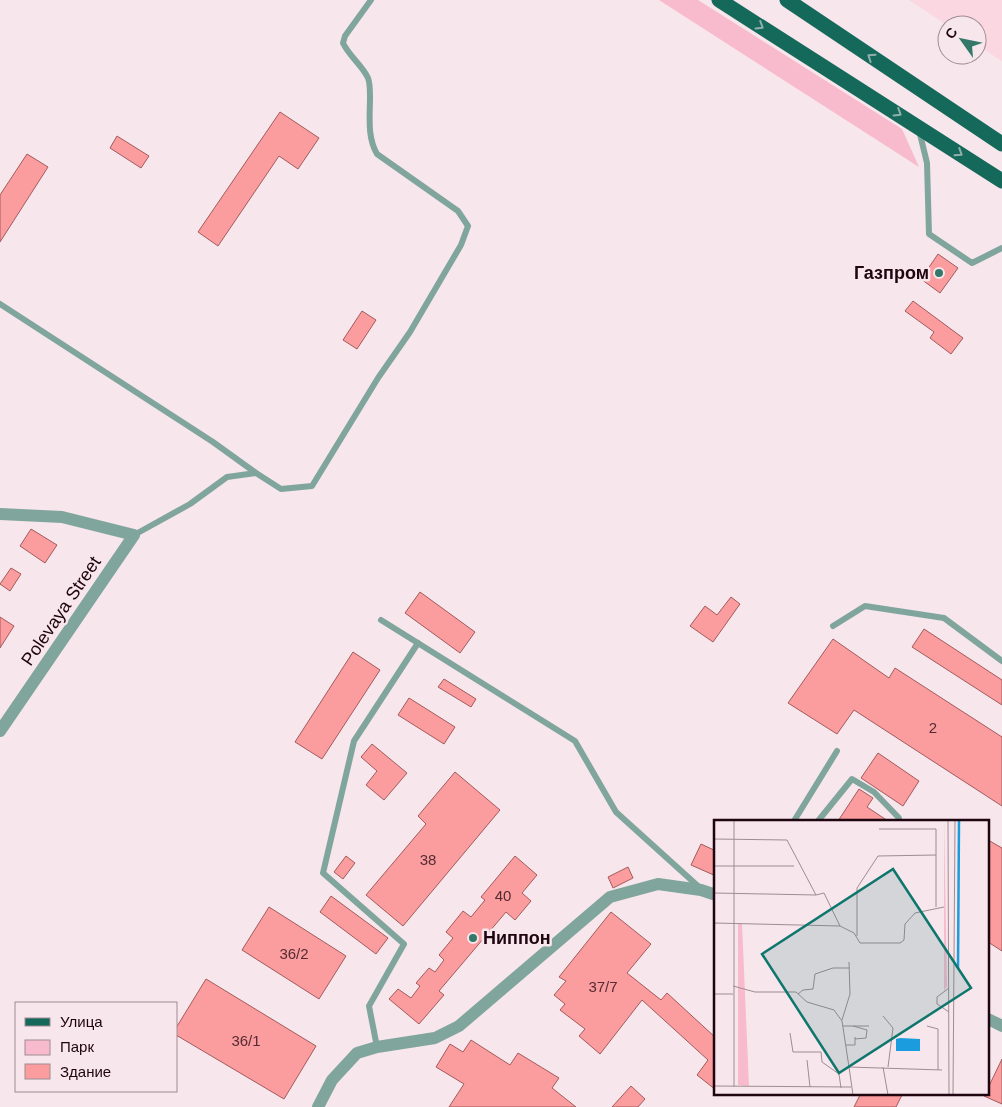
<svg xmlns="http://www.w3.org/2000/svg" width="1002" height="1107" font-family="Helvetica,sans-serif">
  <rect width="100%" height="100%" fill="#f7e6eb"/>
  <path fill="#fbd7e1" d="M 909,0 L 1002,0 L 1002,61 L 977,45 L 977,25 L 947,25 Z"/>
  <path fill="#f8bacd" d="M 659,0 L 698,0 L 902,129 L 919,167 Z"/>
  <g fill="#fb9d9f" stroke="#a25b5d">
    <path d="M 280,112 L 319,138 L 298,169 L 279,156 L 218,246 L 198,232 Z"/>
    <path d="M 117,136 L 149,156 L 141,168 L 110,148 Z"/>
    <path d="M 27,154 L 48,167 L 0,242 L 0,195 Z"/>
    <path d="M 938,254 L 958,268 L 940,293 L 921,279 Z"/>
    <path d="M 913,301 L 963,338 L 951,354 L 930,338 L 934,332 L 905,311 Z"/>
    <path d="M 362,311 L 376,320 L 357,349 L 343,340 Z"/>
    <path d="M 31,529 L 57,545 L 45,563 L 20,546 Z"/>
    <path d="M 11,568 L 21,574 L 10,591 L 0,584 Z"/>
    <path d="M 420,592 L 475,632 L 460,653 L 405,613 Z"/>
    <path d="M 731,597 L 740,604 L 713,642 L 690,626 L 705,606 L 717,615 Z"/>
    <path d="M 0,617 L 14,626 L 0,648 Z"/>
    <path d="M 924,629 L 1002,680 L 1002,705 L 912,647 Z"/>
    <path d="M 833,639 L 889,678 L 895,668 L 1002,737 L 1002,806 L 854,710 L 837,734 L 788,703 Z"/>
    <path d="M 353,652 L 380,670 L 322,759 L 295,742 Z"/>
    <path d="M 444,679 L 476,699 L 471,707 L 438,687 Z"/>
    <path d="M 409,698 L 455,727 L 444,744 L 398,715 Z"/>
    <path d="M 372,744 L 407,773 L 384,800 L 366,785 L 377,771 L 361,757 Z"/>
    <path d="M 878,753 L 919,781 L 903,806 L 861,778 Z"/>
    <path d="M 455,772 L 500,810 L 403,926 L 366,895 L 426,824 L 418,816 Z"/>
    <path d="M 859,789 L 873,798 L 867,807 L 888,821 L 838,821 Z"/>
    <path d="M 988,840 L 1002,848 L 1002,951 L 988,942 Z"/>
    <path d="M 701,844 L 716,851 L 716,876 L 691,865 Z"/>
    <path d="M 346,856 L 355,863 L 343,879 L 334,872 Z"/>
    <path d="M 515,856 L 537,875 L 522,893 L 531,901 L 515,920 L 506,912 L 439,991 L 444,995 L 419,1024 L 389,999 L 398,989 L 411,998 L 420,986 L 416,983 L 429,968 L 435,972 L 444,960 L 439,955 L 453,938 L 446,932 L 463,911 L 471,917 L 485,900 L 481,897 Z"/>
    <path d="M 628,867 L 633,878 L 613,888 L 608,877 Z"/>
    <path d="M 331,896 L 388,938 L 376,954 L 320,912 Z"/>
    <path d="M 269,907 L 346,956 L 319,999 L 242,950 Z"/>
    <path d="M 611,912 L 651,944 L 627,973 L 661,1000 L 667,993 L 716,1038 L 716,1090 L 697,1075 L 708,1060 L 642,1000 L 600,1054 L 579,1036 L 585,1029 L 560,1010 L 565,1004 L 554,995 L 566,981 L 559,977 Z"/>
    <path d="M 206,979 L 316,1046 L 284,1099 L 176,1035 L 176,1028 Z"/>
    <path d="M 471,1040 L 510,1065 L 518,1053 L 559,1078 L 552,1088 L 576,1107 L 449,1107 L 464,1084 L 436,1067 L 450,1044 L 463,1052 Z"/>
    <path d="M 1002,1059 L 1002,1104 L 984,1096 L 986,1093 L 988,1093 L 988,1088 Z"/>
    <path d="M 631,1086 L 645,1099 L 638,1107 L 612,1107 Z"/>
    <path d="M 861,1093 L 903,1093 L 896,1107 L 854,1107 Z"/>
  </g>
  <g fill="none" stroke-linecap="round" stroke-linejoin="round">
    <g stroke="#80a59c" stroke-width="6">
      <path d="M 919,130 L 927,163 L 929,234 L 972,263 L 1002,248"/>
      <path d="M 0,304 L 213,442 L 256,473"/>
      <path d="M 134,535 L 190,504 L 227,477 L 256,473 L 281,489 L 312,486 L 378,378 L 410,332 L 461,245 L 468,226 L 458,211 L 377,154 C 367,137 370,116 370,97 C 370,91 370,83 368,78 C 362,65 349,56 343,43 L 345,36 L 371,0"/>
      <path d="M 381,620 L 575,741 L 616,812 L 699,887"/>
      <path d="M 833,626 L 865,606 L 944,618 L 1002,661"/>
      <path d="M 794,821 L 837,751"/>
      <path d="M 818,821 L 852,779 L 874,792 L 899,818 L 898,821"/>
      <path d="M 377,1047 L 369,1006 L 404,944 L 323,873 L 354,741 L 418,643"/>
    </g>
    <g stroke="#80a59c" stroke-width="12">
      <path d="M 0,514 L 62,517 L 134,535 L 0,731"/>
      <path d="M 988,1019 L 1002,1026"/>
      <path d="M 318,1107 L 332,1080 L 357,1053 L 377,1047 L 435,1038 L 459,1026 L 610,897 L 658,884 L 701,890 L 716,895"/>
    </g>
    <g stroke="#15695b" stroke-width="15">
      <path d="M 719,0 L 1002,181"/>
      <path d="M 787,0 L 1002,144"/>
    </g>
  </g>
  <defs><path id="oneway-chevron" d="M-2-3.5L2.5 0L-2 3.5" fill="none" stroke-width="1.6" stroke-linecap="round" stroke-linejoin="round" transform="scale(1.25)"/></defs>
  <g stroke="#91aeaa">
    <use href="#oneway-chevron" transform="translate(760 26) rotate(32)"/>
    <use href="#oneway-chevron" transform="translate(871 57) rotate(-146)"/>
    <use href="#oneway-chevron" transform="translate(898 113) rotate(32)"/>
    <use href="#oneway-chevron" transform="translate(959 153) rotate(33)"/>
  </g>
  <g fill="#34786a" stroke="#f7e6eb" stroke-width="2">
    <circle cx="939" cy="273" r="5"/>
    <circle cx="473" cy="938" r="5"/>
  </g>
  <g text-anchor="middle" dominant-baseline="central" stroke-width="5" stroke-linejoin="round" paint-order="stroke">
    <g font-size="15" fill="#552b33">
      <text x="933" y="727">2</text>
      <text x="428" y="859">38</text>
      <text x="503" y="895">40</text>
      <text x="294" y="953">36/2</text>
      <text x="603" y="986">37/7</text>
      <text x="246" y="1040">36/1</text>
    </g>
    <g font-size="18" font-weight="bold" fill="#1e050f" stroke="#f7e6eb" text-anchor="end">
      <text x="929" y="273">Газпром</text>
      <text x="483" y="938" text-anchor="start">Ниппон</text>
    </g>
    <g font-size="18" fill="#1e050f" stroke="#f7e6eb">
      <text transform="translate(61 611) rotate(-56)">Polevaya Street</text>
    </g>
  </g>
  <g transform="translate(714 820)">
    <rect width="275" height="275" fill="#f7e6eb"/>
    <path d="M 230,0 L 233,166 L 230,171 ZM 24,104 L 28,104 L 35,266 L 24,265 Z" fill="#f8bacd"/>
    <path d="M 186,218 L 206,219 L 206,231 L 182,231 L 182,219 Z" fill="#1b9cde"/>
    <path fill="none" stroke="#1b9cde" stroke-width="2.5" d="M 244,148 L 245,0"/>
    <path fill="none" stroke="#a08c93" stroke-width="1" d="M 20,0 L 20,267M 234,0 L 235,275M 165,9 L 222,9 L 222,87M 0,19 L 73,20 L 102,75 L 110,73 L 126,106M 0,46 L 80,46M 0,73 L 102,75M 0,103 L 126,106 L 140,113 L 146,123 L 186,123 L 190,120 L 191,104 L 201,93 L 230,87M 143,116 L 143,68 L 164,36 L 222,35M 19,166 L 41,172 L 82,172 L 93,182 L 120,190 L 128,201 L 135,247 L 228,250M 0,174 L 19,174M 84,174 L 89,170 L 99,169 L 101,154 L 119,148 L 135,148M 235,192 L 223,184 L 223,177 L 235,168M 169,196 L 179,208 L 174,247M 128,200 L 136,174 L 135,142M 129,206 L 155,206M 139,206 L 153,210 L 152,218 L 141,219M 213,206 L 224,209 L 224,250M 76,213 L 79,232 L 107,232 L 108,242 L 125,254 L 127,268M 132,225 L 141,225 L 141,217M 93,240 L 96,267M 135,247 L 139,275M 169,247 L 174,275M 0,266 L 137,267M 239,275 L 241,0"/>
    <path fill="#0f766e" fill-opacity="0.15" stroke="#0f766e" stroke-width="2.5" d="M 179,49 L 257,168 L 125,253 L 48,134 Z"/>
    <rect width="275" height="275" fill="none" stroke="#1e050f" stroke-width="2.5"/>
  </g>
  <rect x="15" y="1002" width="162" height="90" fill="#f7e6eb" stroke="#a08c93"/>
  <rect x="25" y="1018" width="25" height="8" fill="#15695b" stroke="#a08c93"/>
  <text x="60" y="1027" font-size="15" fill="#1e050f">Улица</text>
  <rect x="25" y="1040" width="25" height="15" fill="#f8bacd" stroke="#a08c93"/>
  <text x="60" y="1052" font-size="15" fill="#1e050f">Парк</text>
  <rect x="25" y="1064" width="25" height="15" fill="#fb9d9f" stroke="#a08c93"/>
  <text x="60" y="1077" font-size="15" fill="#1e050f">Здание</text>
  <g transform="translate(962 40) rotate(303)"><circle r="24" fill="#f7e6eb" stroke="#a08c93"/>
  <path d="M0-4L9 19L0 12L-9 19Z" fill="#34786a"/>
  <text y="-8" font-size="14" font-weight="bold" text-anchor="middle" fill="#1e050f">С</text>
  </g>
</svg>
